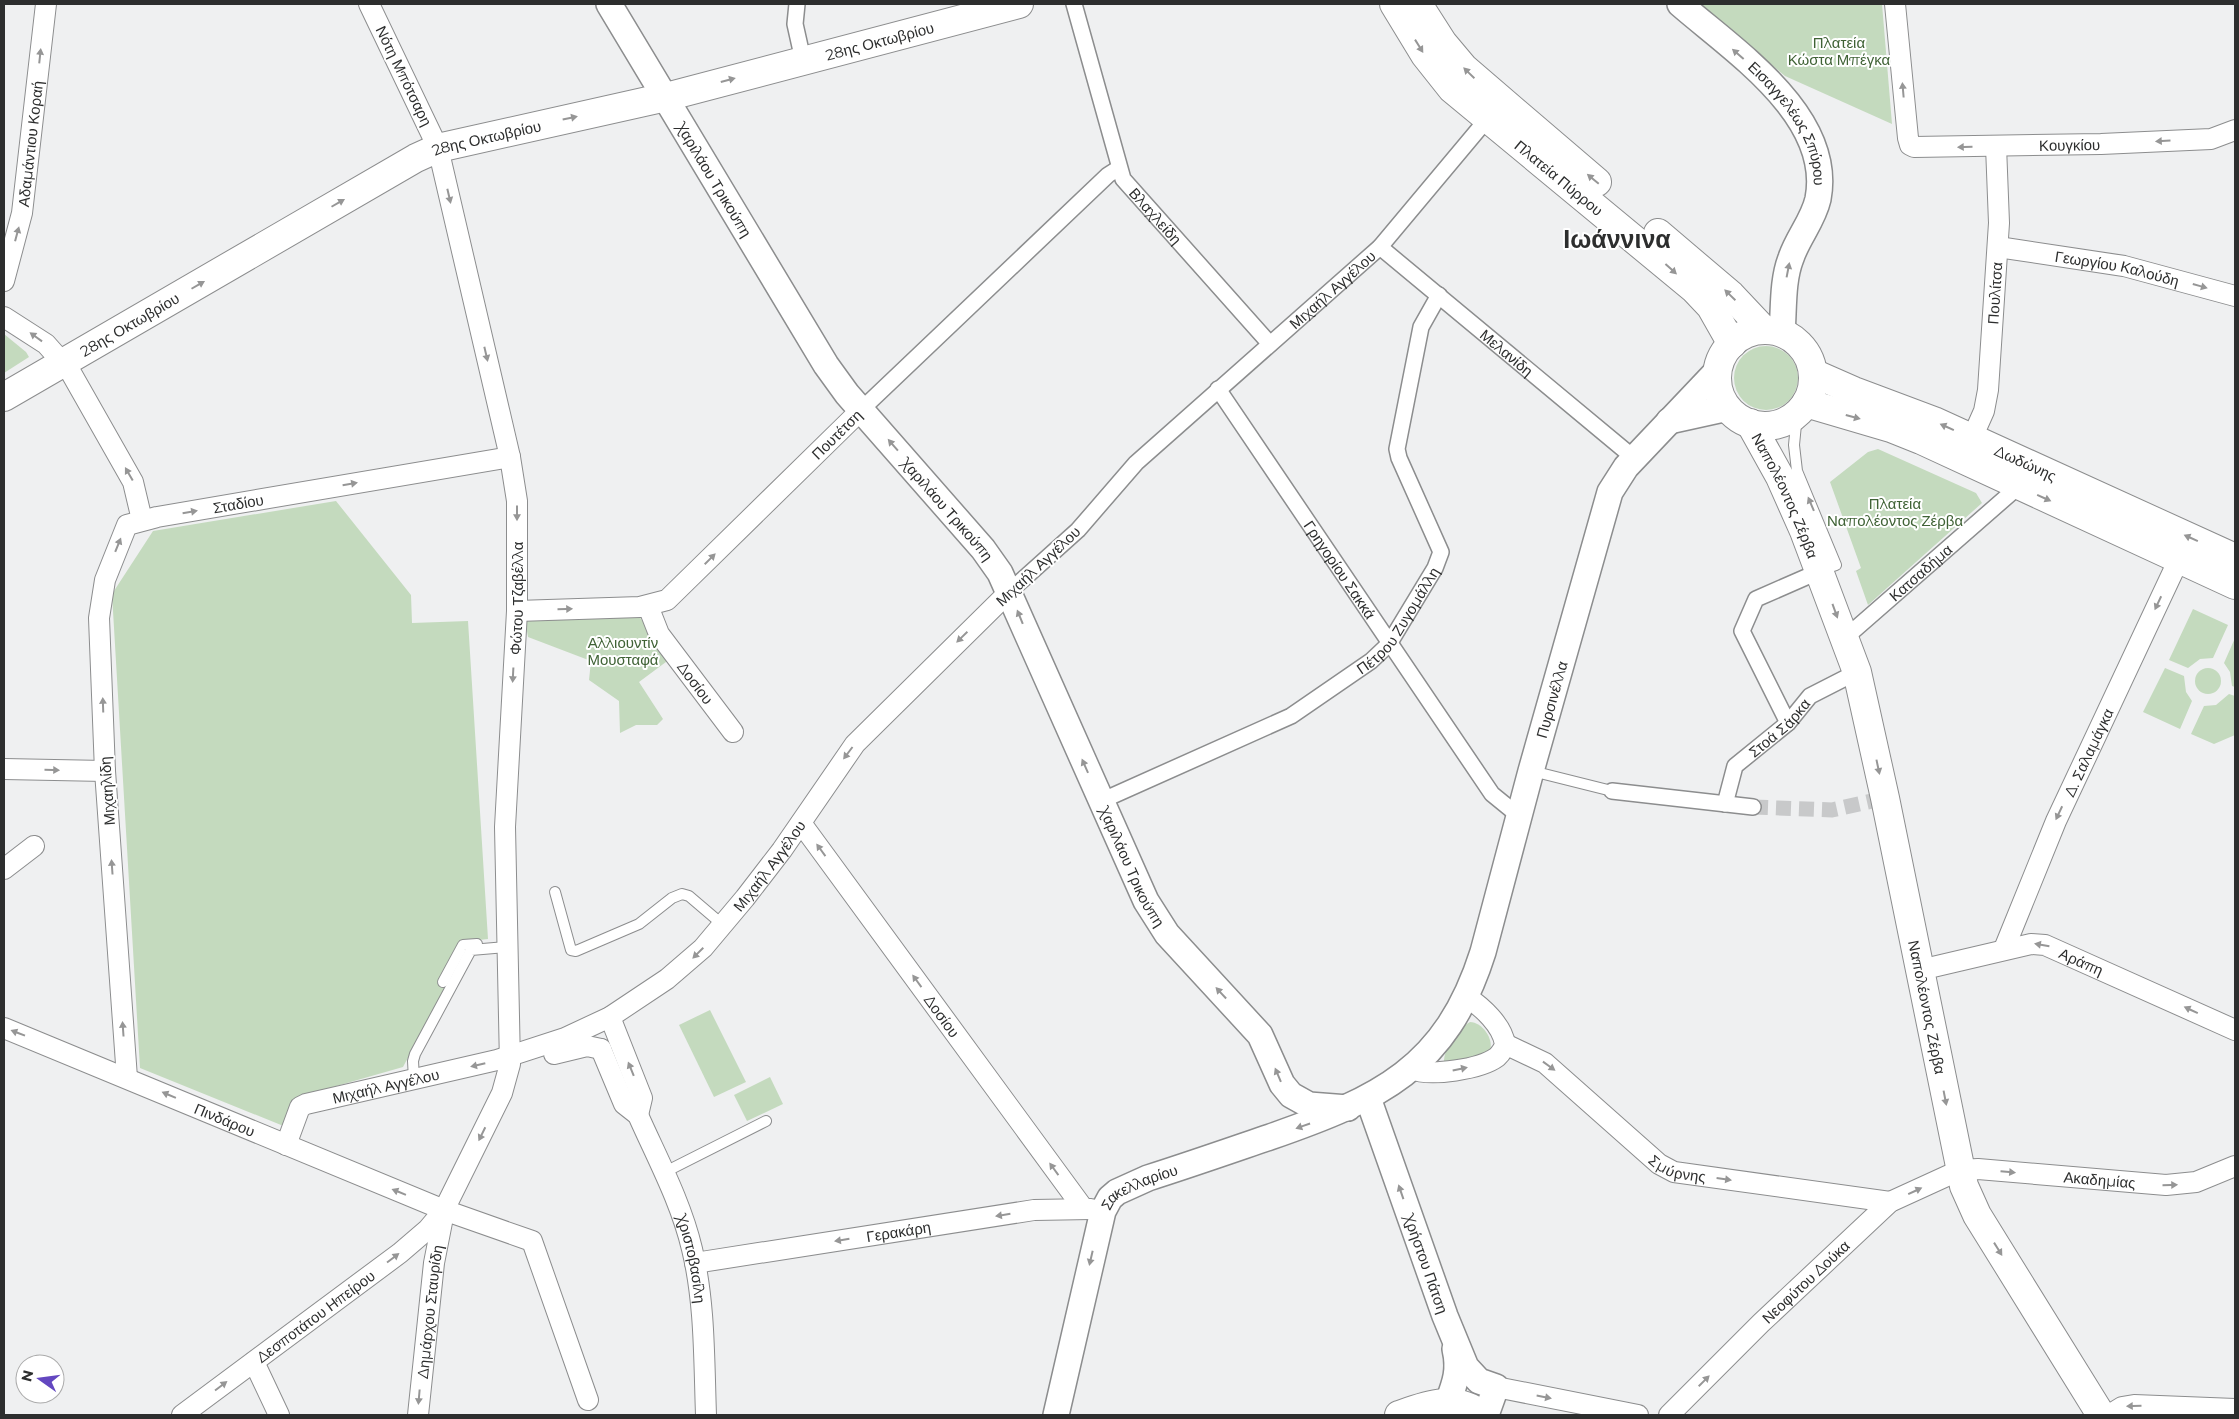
<svg xmlns="http://www.w3.org/2000/svg" width="2239" height="1419" font-family="Montserrat,sans-serif">
  <rect width="100%" height="100%" fill="#eff0f1"/>
  <g fill="#c4dabe">
    <path d="M 1699,4 L 1882,4 L 1892,124 L 1785,76 Z"/>
    <path d="M 4,334 L 26,352 L 29,357 L 4,373 Z"/>
    <circle cx="1766" cy="378" r="32"/>
    <path d="M 1878,449 L 1976,493 L 1982,503 L 1868,605 L 1856,571 L 1861,568 L 1830,482 L 1868,452 Z"/>
    <path d="M 336,501 L 411,595 L 412,623 L 468,621 L 488,939 L 470,941 L 403,1067 L 298,1097 L 286,1127 L 140,1068 L 112,594 L 153,531 Z"/>
    <path d="M 2193,609 L 2228,625 L 2213,658 L 2200,659 L 2188,668 L 2169,660 Z"/>
    <path d="M 636,612 L 670,659 L 639,682 L 663,719 L 657,725 L 636,725 L 620,733 L 619,701 L 589,680 L 591,661 L 528,637 L 524,614 Z"/>
    <path d="M 2235,638 L 2235,687 L 2232,686 L 2230,672 L 2224,663 Z"/>
    <path d="M 2165,668 L 2184,676 L 2186,692 L 2192,701 L 2180,729 L 2143,712 Z"/>
    <circle cx="2208" cy="681" r="13"/>
    <path d="M 2229,694 L 2235,696 L 2235,735 L 2214,744 L 2191,734 L 2204,706 L 2216,705 Z"/>
    <path d="M 710,1010 L 746,1082 L 714,1097 L 679,1025 Z"/>
    <path d="M 1470,1022 C 1482,1022 1494,1039 1490,1050 L 1481,1057 L 1444,1062 C 1443,1050 1459,1027 1470,1022 Z"/>
    <path d="M 770,1077 L 783,1104 L 747,1121 L 734,1095 Z"/>
  </g>
  <g fill="none" stroke-linecap="round" stroke-linejoin="round">
    <path stroke="#c8c9ca" stroke-width="15" stroke-dasharray="15 8" stroke-linecap="butt" d="M 1753,807 L 1832,810 L 1885,798"/>
    <defs>
      <g id="service">
        <path d="M 1797,414 L 1794,445 L 1797,471 L 1836,565 L 1821,570"/>
        <path d="M 1532,771 L 1612,791"/>
        <path d="M 555,892 L 571,950 L 576,951 L 639,924 L 672,898 L 682,894 L 689,896 L 723,925"/>
        <path d="M 443,982 L 463,945 L 477,944"/>
        <path d="M 414,1079 L 413,1061 L 415,1054 L 471,950 L 506,947"/>
        <path d="M 663,1173 L 766,1121"/>
      </g>
      <g id="pedestrian">
        <path d="M 797,4 L 795,24 L 803,60"/>
        <path id="s1" d="M 1074,4 L 1123,179 L 1270,344"/>
        <path id="s2" d="M 1380,247 L 1634,458"/>
        <path id="s3" d="M 1218,389 L 1492,794 L 1519,816"/>
        <path d="M 861,410 L 1108,175 L 1119,168"/>
        <path id="s4" d="M 1010,591 L 1078,530 L 1136,463 L 1380,247 L 1488,118"/>
        <path id="s5" d="M 1845,638 L 2019,486"/>
        <path d="M 1788,723 L 1742,631 L 1756,599 L 1820,571"/>
        <path d="M 1612,791 L 1753,807"/>
        <path id="s6" d="M 1101,801 L 1291,716 L 1371,661 L 1389,644 L 1435,568 L 1441,552 L 1399,458 L 1397,449 L 1421,327 L 1439,295"/>
        <path id="s7" d="M 1725,804 L 1735,766 L 1788,723 L 1810,696 L 1857,672"/>
      </g>
      <g id="minor">
        <path id="s8" d="M 1895,4 L 1908,138 L 1910,145 L 1914,147 L 2101,144 L 2211,139 L 2235,130"/>
        <path id="s9" d="M 1998,247 L 2124,266 L 2235,296"/>
        <path id="s10" d="M 4,281 L 22,213 L 46,4"/>
        <path d="M 4,317 L 46,344 L 70,371 L 133,482 L 142,520"/>
        <path id="s11" d="M 1972,438 L 1984,411 L 1988,390 L 1999,223 L 1996,146"/>
        <path id="s12" d="M 648,606 L 659,634 L 733,732"/>
        <path id="s13" d="M 517,611 L 640,607 L 667,600 L 861,410"/>
        <path d="M 4,769 L 105,771"/>
        <path id="s14" d="M 801,823 L 1083,1208"/>
        <path d="M 4,869 L 34,846"/>
        <path id="s15" d="M 2004,949 L 2056,821 L 2179,559"/>
        <path id="s16" d="M 1920,970 L 2031,944 L 2045,945 L 2235,1030"/>
        <path d="M 610,1017 L 642,1098 L 638,1115"/>
        <path id="s17" d="M 4,1028 L 444,1210 L 532,1241 L 588,1400"/>
        <path id="s18" d="M 1505,1044 L 1545,1063 L 1659,1164 L 1674,1172 L 1890,1202"/>
        <path id="s19" d="M 601,1049 L 624,1104 L 638,1115 C 657,1158 681,1202 692,1249 C 705,1302 704,1360 706,1415"/>
        <path d="M 554,1054 L 587,1046 L 601,1049"/>
        <path d="M 1412,1069 C 1430,1077 1481,1069 1497,1057 C 1501,1053 1504,1049 1505,1044 C 1502,1025 1482,1007 1467,997"/>
        <path id="s20" d="M 127,1078 L 105,771 L 99,618 L 105,580 L 127,525 L 157,517 L 510,457"/>
        <path id="s21" d="M 286,1145 L 300,1107 L 306,1104 L 497,1060 L 565,1038 L 610,1017 L 667,979 L 703,948 L 745,898 L 782,850 L 855,744 L 1010,591"/>
        <path id="s22" d="M 695,1263 L 1034,1210 L 1091,1209"/>
        <path d="M 254,1362 L 279,1415"/>
        <path d="M 1496,1387 L 1638,1415"/>
        <path id="s23" d="M 182,1415 L 400,1253 L 428,1229 L 444,1210 L 502,1093 L 510,1064 L 505,827 L 517,611 L 517,501 L 510,457 L 438,148 L 369,4"/>
        <path id="s24" d="M 418,1415 L 434,1263 L 444,1212"/>
        <path id="s25" d="M 1669,1415 L 1761,1323 L 1890,1202 L 1960,1170 L 1978,1169 L 2166,1185 L 2196,1182 L 2235,1166"/>
        <path d="M 2109,1415 L 2122,1407 L 2134,1405 L 2235,1409"/>
      </g>
      <g id="tertiary">
        <path id="s26" d="M 609,4 L 826,365 L 847,394 L 983,549 L 1000,573 L 1146,901 L 1167,934 L 1260,1035 L 1282,1084 L 1291,1095 L 1309,1105 L 1348,1108"/>
        <path id="s27" d="M 1680,4 C 1734,51 1834,116 1818,199 C 1813,221 1798,237 1791,258 C 1782,281 1784,309 1782,333"/>
        <path d="M 1669,421 L 1728,408"/>
        <path id="s28" d="M 1368,1098 L 1445,1316 L 1466,1367 L 1479,1381 L 1496,1387 L 1486,1415"/>
        <path d="M 1448,1402 C 1455,1383 1460,1370 1455,1349"/>
        <path id="s29" d="M 1056,1415 L 1103,1211 L 1110,1198 L 1117,1192 L 1148,1178 C 1189,1165 1229,1151 1270,1137 C 1379,1099 1446,1069 1483,952 L 1531,771 L 1610,492 L 1626,467 L 1718,370"/>
      </g>
      <g id="secondary">
        <path id="s30" d="M 4,397 L 416,158 L 438,148 L 666,97 L 1019,4"/>
        <path id="s31" d="M 1750,423 L 1780,477 L 1804,531 L 1857,672 L 1885,798 L 1964,1186 L 1977,1215 L 2101,1415"/>
        <path d="M 1399,1415 C 1427,1405 1455,1394 1482,1415"/>
      </g>
      <g id="primary">
        <path id="s32" d="M 1394,4 L 1425,55 L 1452,89 L 1694,289 L 1711,307 L 1732,344"/>
        <path d="M 1418,4 L 1443,43 L 1464,68 L 1597,182"/>
        <path d="M 1658,233 L 1731,295 L 1764,330"/>
        <circle cx="1765" cy="378" r="48"/>
        <path id="s33" d="M 1813,373 L 1854,391 L 1934,421 L 2235,558"/>
        <path d="M 1806,403 L 1891,428 L 1921,440 L 2235,585"/>
      </g>
    </defs>
    <use href="#service" stroke="#8c8d8e" stroke-width="12"/>
    <use href="#pedestrian" stroke="#8c8d8e" stroke-width="18"/>
    <use href="#minor" stroke="#8c8d8e" stroke-width="22"/>
    <use href="#tertiary" stroke="#8c8d8e" stroke-width="28"/>
    <use href="#secondary" stroke="#8c8d8e" stroke-width="30"/>
    <use href="#primary" stroke="#8c8d8e" stroke-width="30"/>
    <use href="#service" stroke="#fff" stroke-width="10"/>
    <use href="#pedestrian" stroke="#fff" stroke-width="15"/>
    <use href="#minor" stroke="#fff" stroke-width="20"/>
    <use href="#tertiary" stroke="#fff" stroke-width="25"/>
    <use href="#secondary" stroke="#fff" stroke-width="28"/>
    <use href="#primary" stroke="#fff" stroke-width="28"/>
  </g>
  <defs><path id="oneway-solid" d="M-6-.8H1V-3.2L6.5 0L1 3.2V.8H-6Z" transform="scale(1.25)"/></defs>
  <g fill="#969696">
    <use href="#oneway-solid" transform="translate(1419 46) rotate(58)"/>
    <use href="#oneway-solid" transform="translate(1738 54) rotate(-139)"/>
    <use href="#oneway-solid" transform="translate(40 56) rotate(-84)"/>
    <use href="#oneway-solid" transform="translate(1469 73) rotate(-136)"/>
    <use href="#oneway-solid" transform="translate(728 80) rotate(-15)"/>
    <use href="#oneway-solid" transform="translate(1903 90) rotate(-95)"/>
    <use href="#oneway-solid" transform="translate(570 118) rotate(-12)"/>
    <use href="#oneway-solid" transform="translate(2163 141) rotate(177)"/>
    <use href="#oneway-solid" transform="translate(1965 147) rotate(178)"/>
    <use href="#oneway-solid" transform="translate(1593 179) rotate(-140)"/>
    <use href="#oneway-solid" transform="translate(449 196) rotate(77)"/>
    <use href="#oneway-solid" transform="translate(338 203) rotate(-30)"/>
    <use href="#oneway-solid" transform="translate(17 234) rotate(-75)"/>
    <use href="#oneway-solid" transform="translate(1671 269) rotate(42)"/>
    <use href="#oneway-solid" transform="translate(1788 270) rotate(-79)"/>
    <use href="#oneway-solid" transform="translate(198 285) rotate(-30)"/>
    <use href="#oneway-solid" transform="translate(2200 286) rotate(16)"/>
    <use href="#oneway-solid" transform="translate(1730 295) rotate(-136)"/>
    <use href="#oneway-solid" transform="translate(36 337) rotate(-144)"/>
    <use href="#oneway-solid" transform="translate(486 354) rotate(77)"/>
    <use href="#oneway-solid" transform="translate(1853 417) rotate(15)"/>
    <use href="#oneway-solid" transform="translate(1947 427) rotate(-156)"/>
    <use href="#oneway-solid" transform="translate(893 445) rotate(-131)"/>
    <use href="#oneway-solid" transform="translate(129 474) rotate(-120)"/>
    <use href="#oneway-solid" transform="translate(350 484) rotate(-10)"/>
    <use href="#oneway-solid" transform="translate(2044 498) rotate(24)"/>
    <use href="#oneway-solid" transform="translate(1811 504) rotate(-113)"/>
    <use href="#oneway-solid" transform="translate(190 512) rotate(-10)"/>
    <use href="#oneway-solid" transform="translate(517 513) rotate(90)"/>
    <use href="#oneway-solid" transform="translate(2191 538) rotate(-156)"/>
    <use href="#oneway-solid" transform="translate(118 545) rotate(-68)"/>
    <use href="#oneway-solid" transform="translate(710 559) rotate(-45)"/>
    <use href="#oneway-solid" transform="translate(2158 603) rotate(115)"/>
    <use href="#oneway-solid" transform="translate(565 609) rotate(-2)"/>
    <use href="#oneway-solid" transform="translate(1835 611) rotate(70)"/>
    <use href="#oneway-solid" transform="translate(1020 617) rotate(-112)"/>
    <use href="#oneway-solid" transform="translate(962 637) rotate(136)"/>
    <use href="#oneway-solid" transform="translate(513 675) rotate(93)"/>
    <use href="#oneway-solid" transform="translate(103 705) rotate(-92)"/>
    <use href="#oneway-solid" transform="translate(848 753) rotate(127)"/>
    <use href="#oneway-solid" transform="translate(1085 766) rotate(-114)"/>
    <use href="#oneway-solid" transform="translate(1878 767) rotate(78)"/>
    <use href="#oneway-solid" transform="translate(52 770) rotate(1)"/>
    <use href="#oneway-solid" transform="translate(2059 813) rotate(115)"/>
    <use href="#oneway-solid" transform="translate(821 850) rotate(-126)"/>
    <use href="#oneway-solid" transform="translate(112 867) rotate(-94)"/>
    <use href="#oneway-solid" transform="translate(2042 945) rotate(-170)"/>
    <use href="#oneway-solid" transform="translate(698 953) rotate(135)"/>
    <use href="#oneway-solid" transform="translate(917 981) rotate(-126)"/>
    <use href="#oneway-solid" transform="translate(1221 993) rotate(-133)"/>
    <use href="#oneway-solid" transform="translate(2191 1010) rotate(-155)"/>
    <use href="#oneway-solid" transform="translate(123 1029) rotate(-94)"/>
    <use href="#oneway-solid" transform="translate(18 1033) rotate(-159)"/>
    <use href="#oneway-solid" transform="translate(478 1065) rotate(167)"/>
    <use href="#oneway-solid" transform="translate(1549 1066) rotate(36)"/>
    <use href="#oneway-solid" transform="translate(631 1069) rotate(-112)"/>
    <use href="#oneway-solid" transform="translate(1460 1069) rotate(-12)"/>
    <use href="#oneway-solid" transform="translate(1278 1075) rotate(-113)"/>
    <use href="#oneway-solid" transform="translate(169 1095) rotate(-157)"/>
    <use href="#oneway-solid" transform="translate(1945 1098) rotate(79)"/>
    <use href="#oneway-solid" transform="translate(1303 1126) rotate(161)"/>
    <use href="#oneway-solid" transform="translate(482 1134) rotate(116)"/>
    <use href="#oneway-solid" transform="translate(1054 1169) rotate(-126)"/>
    <use href="#oneway-solid" transform="translate(2008 1172) rotate(5)"/>
    <use href="#oneway-solid" transform="translate(1724 1179) rotate(8)"/>
    <use href="#oneway-solid" transform="translate(2170 1185) rotate(-1)"/>
    <use href="#oneway-solid" transform="translate(1915 1191) rotate(-25)"/>
    <use href="#oneway-solid" transform="translate(399 1192) rotate(-158)"/>
    <use href="#oneway-solid" transform="translate(1401 1192) rotate(-109)"/>
    <use href="#oneway-solid" transform="translate(1003 1215) rotate(171)"/>
    <use href="#oneway-solid" transform="translate(842 1240) rotate(171)"/>
    <use href="#oneway-solid" transform="translate(1998 1249) rotate(58)"/>
    <use href="#oneway-solid" transform="translate(393 1258) rotate(-37)"/>
    <use href="#oneway-solid" transform="translate(1091 1258) rotate(103)"/>
    <use href="#oneway-solid" transform="translate(1704 1381) rotate(-45)"/>
    <use href="#oneway-solid" transform="translate(221 1386) rotate(-37)"/>
    <use href="#oneway-solid" transform="translate(419 1397) rotate(95)"/>
    <use href="#oneway-solid" transform="translate(1544 1397) rotate(11)"/>
    <use href="#oneway-solid" transform="translate(2134 1406) rotate(178)"/>
  </g>
  <g text-anchor="middle" dominant-baseline="central" stroke-width="4" stroke-linejoin="round" paint-order="stroke">
    <g font-size="15" fill="#2d2e2e" stroke="#fff">
      <text stroke="none"><textPath href="#s30" startOffset="955">28ης Οκτωβρίου</textPath></text>
      <text transform="translate(404 76) rotate(64)">Νότη Μπότσαρη</text>
      <text stroke="none"><textPath href="#s27" startOffset="165">Εισαγγελέως Σπύρου</textPath></text>
      <text stroke="none"><textPath href="#s30" startOffset="550">28ης Οκτωβρίου</textPath></text>
      <text stroke="none"><textPath href="#s10" startOffset="140">Αδαμάντιου Κοραή</textPath></text>
      <text stroke="none"><textPath href="#s8" startOffset="302">Κουγκίου</textPath></text>
      <text stroke="none"><textPath href="#s32" startOffset="242">Πλατεία Πύρρου</textPath></text>
      <text stroke="none"><textPath href="#s26" startOffset="205">Χαριλάου Τρικούπη</textPath></text>
      <text stroke="none"><textPath href="#s1" startOffset="231">Βλαχλείδη</textPath></text>
      <text stroke="none"><textPath href="#s9" startOffset="121">Γεωργίου Καλούδη</textPath></text>
      <text stroke="none"><textPath href="#s4" startOffset="442">Μιχαήλ Αγγέλου</textPath></text>
      <text stroke="none"><textPath href="#s11" startOffset="148">Πουλίτσα</textPath></text>
      <text stroke="none"><textPath href="#s30" startOffset="145">28ης Οκτωβρίου</textPath></text>
      <text stroke="none"><textPath href="#s2" startOffset="165">Μελανίδη</textPath></text>
      <text stroke="none"><textPath href="#s13" startOffset="388">Πουτέτση</textPath></text>
      <text stroke="none"><textPath href="#s33" startOffset="231">Δωδώνης</textPath></text>
      <text stroke="none"><textPath href="#s31" startOffset="81">Ναπολέοντος Ζέρβα</textPath></text>
      <text stroke="none"><textPath href="#s20" startOffset="672">Σταδίου</textPath></text>
      <text stroke="none"><textPath href="#s26" startOffset="610">Χαριλάου Τρικούπη</textPath></text>
      <text transform="translate(1038 566) rotate(-43)">Μιχαήλ Αγγέλου</text>
      <text stroke="none"><textPath href="#s3" startOffset="218">Γρηγορίου Σακκά</textPath></text>
      <text stroke="none"><textPath href="#s5" startOffset="100">Κατσαδήμα</textPath></text>
      <text stroke="none"><textPath href="#s23" startOffset="960">Φώτου Τζαβέλλα</textPath></text>
      <text stroke="none"><textPath href="#s6" startOffset="354">Πέτρου Ζυγομάλλη</textPath></text>
      <text stroke="none"><textPath href="#s12" startOffset="91">Δοσίου</textPath></text>
      <text stroke="none"><textPath href="#s29" startOffset="954">Πυρσινέλλα</textPath></text>
      <text stroke="none"><textPath href="#s7" startOffset="98">Στοά Σάρκα</textPath></text>
      <text stroke="none"><textPath href="#s15" startOffset="214">Δ. Σαλαμάγκα</textPath></text>
      <text transform="translate(107 791) rotate(-94)">Μιχαηλίδη</text>
      <text stroke="none"><textPath href="#s21" startOffset="586">Μιχαήλ Αγγέλου</textPath></text>
      <text stroke="none"><textPath href="#s26" startOffset="1015">Χαριλάου Τρικούπη</textPath></text>
      <text stroke="none"><textPath href="#s16" startOffset="168">Αράπη</textPath></text>
      <text stroke="none"><textPath href="#s31" startOffset="614">Ναπολέοντος Ζέρβα</textPath></text>
      <text stroke="none"><textPath href="#s14" startOffset="239">Δοσίου</textPath></text>
      <text stroke="none"><textPath href="#s21" startOffset="129">Μιχαήλ Αγγέλου</textPath></text>
      <text stroke="none"><textPath href="#s17" startOffset="239">Πινδάρου</textPath></text>
      <text stroke="none"><textPath href="#s18" startOffset="216">Σμύρνης</textPath></text>
      <text stroke="none"><textPath href="#s25" startOffset="524">Ακαδημίας</textPath></text>
      <text stroke="none"><textPath href="#s29" startOffset="255">Σακελλαρίου</textPath></text>
      <text stroke="none"><textPath href="#s22" startOffset="206">Γερακάρη</textPath></text>
      <text stroke="none"><textPath href="#s19" startOffset="232">Χριστοβασίλη</textPath></text>
      <text stroke="none"><textPath href="#s28" startOffset="176">Χρήστου Πάτση</textPath></text>
      <text stroke="none"><textPath href="#s25" startOffset="191">Νεοφύτου Δούκα</textPath></text>
      <text stroke="none"><textPath href="#s24" startOffset="104">Δημάρχου Σταυρίδη</textPath></text>
      <text stroke="none"><textPath href="#s23" startOffset="166">Δεσποτάτου Ηπείρου</textPath></text>
    </g>
    <g font-size="15" fill="#3f6235" stroke="#fff">
      <text x="1839" y="42">Πλατεία<tspan x="1839" dy="17">Κώστα Μπέγκα</tspan></text>
      <text x="1895" y="503">Πλατεία<tspan x="1895" dy="17">Ναπολέοντος Ζέρβα</tspan></text>
      <text x="623" y="642">Αλλιουντίν<tspan x="623" dy="17">Μουσταφά</tspan></text>
    </g>
    <g font-size="25" font-weight="bold" fill="#2d2e2e" stroke="#fff">
      <text x="1617" y="239">Ιωάννινα</text>
    </g>
  </g>
  <rect width="2239" height="1419" fill="none" stroke="#2d2e2e" stroke-width="10"/>
  <g transform="translate(40 1379) rotate(284)"><circle r="24" fill="#ffffff" stroke="#ababab"/>
  <path d="M0-4L9 19L0 12L-9 19Z" fill="#6347c0"/>
  <text y="-8" font-size="14" font-weight="bold" text-anchor="middle" fill="#2d2e2e">N</text>
  </g>
</svg>
